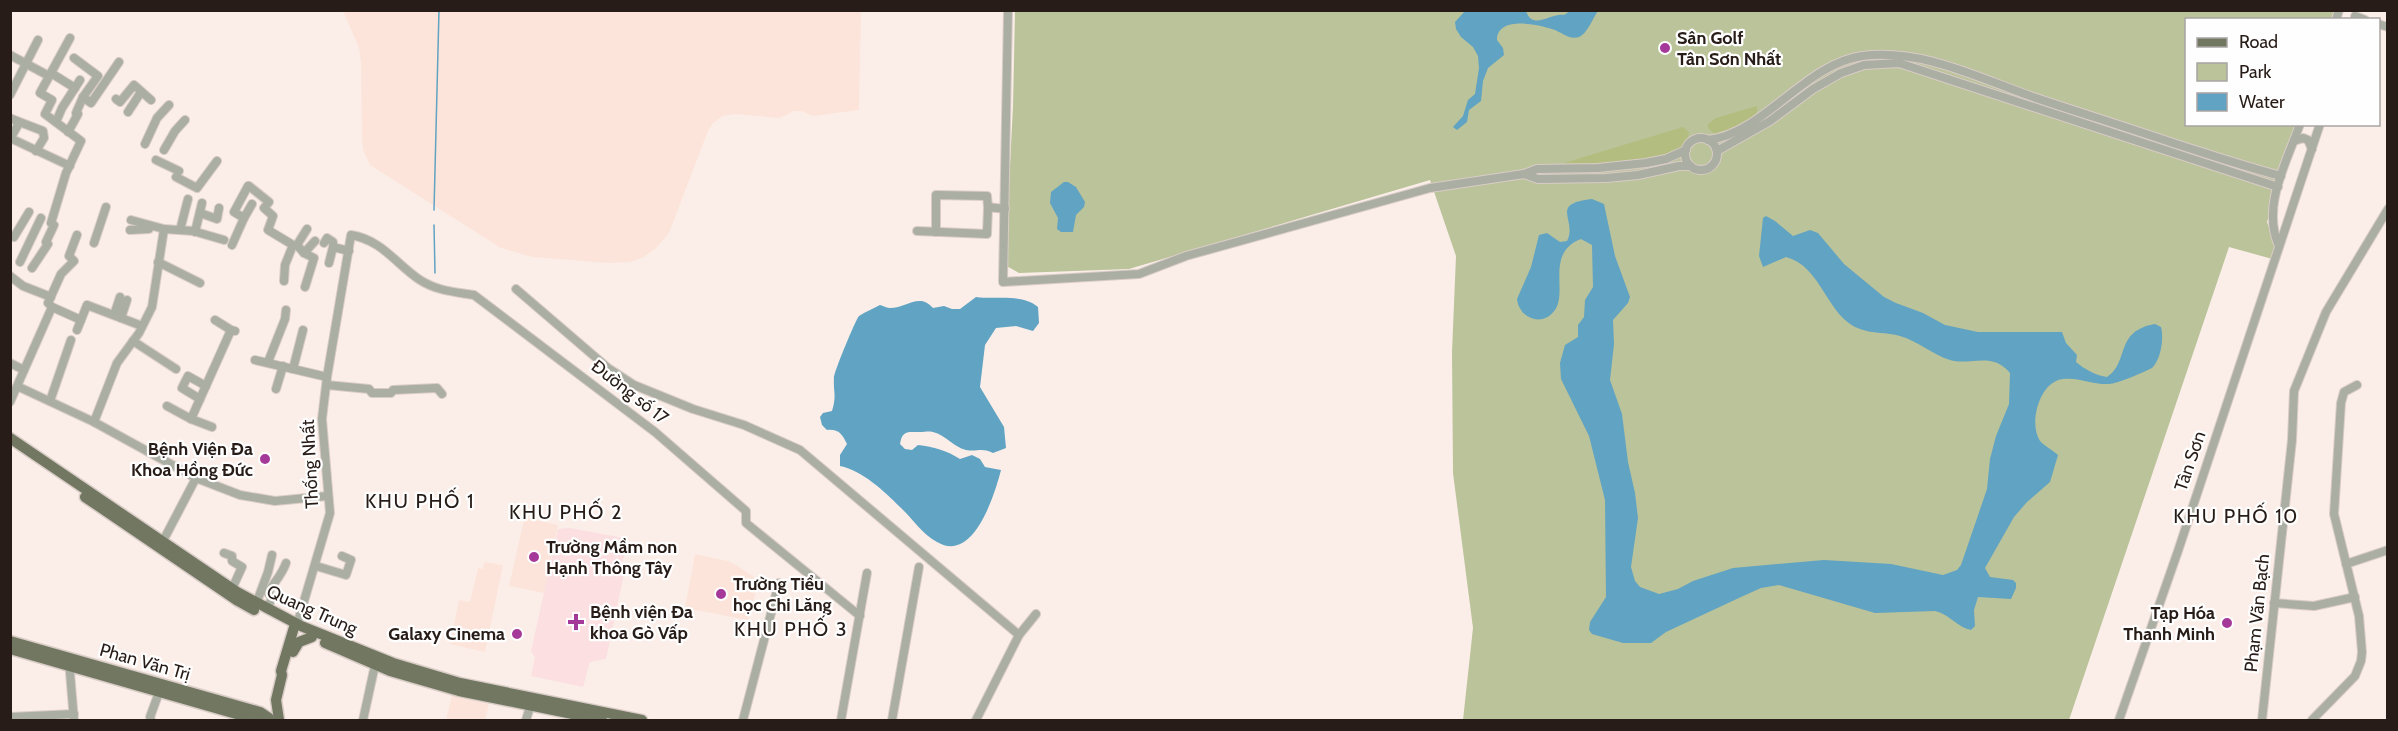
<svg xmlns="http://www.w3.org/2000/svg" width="2398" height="731" font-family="Cabin,sans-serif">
  <rect width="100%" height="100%" fill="#fbeee8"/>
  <g fill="#fce4da">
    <path d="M 343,11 L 861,11 L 859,110 L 813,116 L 801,111 L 794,111 L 780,118 L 735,114 L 723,116 L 713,123 L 708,131 L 669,233 L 656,248 L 644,257 L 630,262 L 608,263 L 532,257 L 501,248 L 370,165 L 363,150 L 362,139 L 361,62 L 359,48 Z"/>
    <path d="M 527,518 L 558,525 L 544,593 L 509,586 L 524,520 Z"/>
    <path d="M 695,554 L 728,561 L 738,566 L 759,581 L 748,620 L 685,608 Z"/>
    <path d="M 484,562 L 503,565 L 485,652 L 450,644 L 459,600 L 470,602 L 478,568 L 483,569 Z"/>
    <path d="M 452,695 L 489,704 L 485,720 L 446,720 Z"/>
  </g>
  <path fill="#fbdfe1" d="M 570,528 L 629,539 L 622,563 L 626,565 L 606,659 L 590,662 L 583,687 L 531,676 L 535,657 L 531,651 L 558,529 Z"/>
  <path fill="#bbc39a" d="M 1015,11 L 2334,11 L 2331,19 L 2186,20 L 2186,124 L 2298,125 L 2267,222 L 2279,252 L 2276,260 L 2229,247 L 2069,720 L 1463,720 L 1473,628 L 1453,473 L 1452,352 L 1456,256 L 1430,180 L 1129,269 L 1019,273 L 1005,265 L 1013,106 Z"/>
  <g fill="#b3bd7f">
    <path d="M 1757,106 L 1757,112 L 1755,116 L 1724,134 L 1716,135 L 1708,128 L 1708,124 L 1716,118 Z"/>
    <path d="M 1683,127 L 1689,132 C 1688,139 1686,145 1681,149 C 1664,163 1587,165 1564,163 Z"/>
  </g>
  <g fill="#60a3c3">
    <path d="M 1466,10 L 1526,11 C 1533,31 1550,13 1564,15 L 1570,11 L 1598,11 C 1593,18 1587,34 1579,37 C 1568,40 1562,32 1552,29 C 1537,24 1497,16 1497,40 L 1503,48 L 1504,55 L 1488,68 L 1483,81 L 1481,101 L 1469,110 L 1467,122 L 1457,130 L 1453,127 L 1463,116 L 1468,100 L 1475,94 L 1479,68 L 1478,56 L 1473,47 L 1461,37 L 1456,29 L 1455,22 Z"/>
    <path d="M 1064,182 L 1068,182 L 1076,187 L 1085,202 L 1084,207 L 1076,215 L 1073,232 L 1061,232 L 1057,229 L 1058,218 L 1050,203 L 1051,192 Z"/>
    <path d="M 1592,199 L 1604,204 L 1615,256 L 1630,297 L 1628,303 L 1613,320 L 1614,344 L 1610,380 L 1622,414 L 1628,462 L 1635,493 L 1638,518 L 1631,567 L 1635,581 L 1640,587 L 1659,594 L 1678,589 L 1693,581 L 1733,568 L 1824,560 L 1891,564 L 1943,575 L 1957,570 L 1961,565 L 1987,489 L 1990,459 L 1996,436 L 2009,404 L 2010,373 C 1992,351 1971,366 1950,360 C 1933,355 1918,341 1900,336 C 1887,332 1873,334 1860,329 C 1827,318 1822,266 1786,257 L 1763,267 L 1759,256 L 1763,218 L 1766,216 L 1775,221 L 1793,236 L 1810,230 L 1818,233 L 1844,264 L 1884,297 L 1896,303 L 1923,313 L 1945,325 L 1978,332 L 2062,332 L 2066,343 L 2077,355 L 2076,362 C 2084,369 2097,376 2107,377 C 2130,362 2114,331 2155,324 L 2161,327 C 2164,339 2161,359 2152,368 C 2144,372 2117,384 2109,384 C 2093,385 2079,377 2063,379 C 2040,381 2028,423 2040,441 C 2044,446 2053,450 2058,455 L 2050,482 L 2027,502 L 2014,517 L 1985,568 L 1990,577 L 2013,580 L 2016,583 L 2016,588 L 2011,599 L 1978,597 L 1974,610 L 1975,626 L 1971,630 C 1957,627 1949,614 1935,611 L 1875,613 L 1779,585 L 1761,588 L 1741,597 L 1666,632 L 1651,643 L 1623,643 L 1592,634 L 1589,630 L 1590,622 L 1606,597 L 1605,500 L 1589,436 L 1561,379 L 1560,363 L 1565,345 L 1578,337 L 1578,325 L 1584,317 L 1585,300 L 1593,287 L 1592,245 L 1581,239 C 1545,253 1568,291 1555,310 C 1542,328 1519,318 1517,299 L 1531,267 L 1539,235 L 1547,233 L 1560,242 L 1567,241 C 1578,220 1548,204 1592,199 Z"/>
    <path d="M 976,297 C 996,300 1022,293 1038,307 L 1039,323 L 1033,331 L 1016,326 L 996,328 L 985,345 L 980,387 L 1004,427 L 1006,448 L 993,453 C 981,447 978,452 966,450 C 953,447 946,435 933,432 C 928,431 925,432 920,432 C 908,432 902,430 900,444 L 905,449 L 912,450 L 918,445 C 934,447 946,450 960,459 L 972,455 L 980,459 L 985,467 L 1001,470 C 995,493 974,564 937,542 C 922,534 912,518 900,507 C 884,491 863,471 840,466 L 840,455 L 847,444 C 842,434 839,429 827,430 L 822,425 L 820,417 L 823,413 L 832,411 C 837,395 833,392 834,378 C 834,372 856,319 859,316 C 865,312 874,308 880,305 C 884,306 887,308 890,308 C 907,308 919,292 933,308 L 944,306 L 952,309 L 960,309 Z"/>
  </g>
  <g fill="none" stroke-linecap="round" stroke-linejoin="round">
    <g stroke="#60a3c3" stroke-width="1.5">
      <path d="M 79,10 L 81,11"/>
      <path d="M 434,210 L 439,10"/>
      <path d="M 434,225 L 435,273"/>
    </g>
    <defs>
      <g id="minor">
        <path d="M 1008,10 L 1003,282 L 1139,274 L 1186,256 L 1430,188 L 1524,174 L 1537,169 L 1598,168 L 1646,163 L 1666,159 L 1686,150"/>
        <path d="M 2355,16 L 2365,20"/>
        <path d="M 2336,20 L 2339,10"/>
        <path d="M 2378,24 L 2388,27"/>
        <path d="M 10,55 L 49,76"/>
        <path d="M 51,73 L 75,88"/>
        <path d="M 10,95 L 38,40"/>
        <path d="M 83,97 L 91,103 L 119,62"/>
        <path d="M 116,99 L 120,102 L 134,85 L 151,100"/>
        <path d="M 128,112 L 141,92"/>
        <path d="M 10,118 L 17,121 L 18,125 L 10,139"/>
        <path d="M 17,121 L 43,131 L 44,138 L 36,151"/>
        <path d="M 56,122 L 62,108 L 80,80"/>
        <path d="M 68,132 L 78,114 L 76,113 L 83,97 L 98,76 L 74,58"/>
        <path d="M 10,138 L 70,166"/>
        <circle cx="1701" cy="154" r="16"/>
        <path d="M 1708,140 C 1763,134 1805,64 1862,56 C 1921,48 1979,78 2033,97 C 2081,113 2129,128 2176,144 C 2211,155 2246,167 2281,176"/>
        <path d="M 2294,141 L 2303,138 L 2308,140 L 2312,149"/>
        <path d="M 145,144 L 157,118 L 169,105"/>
        <path d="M 164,150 L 175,131 L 185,120"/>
        <path d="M 1717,151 L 1770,121 L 1813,89 L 1841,73 L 1864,65 L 1899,63 L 2278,187"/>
        <path d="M 156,160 L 179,171"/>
        <path d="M 1524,174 L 1538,179 L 1606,178 L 1638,175 L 1679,166 L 1690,166"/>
        <path d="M 176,177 L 197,188 L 217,161"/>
        <path d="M 249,186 L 269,202 L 264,208 L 273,216 L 268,230 L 293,245 L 285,265 L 284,281"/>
        <path d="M 200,213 L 217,219 L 219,208"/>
        <path d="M 244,218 L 252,204"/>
        <path d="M 131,220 L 164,229 L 193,231 L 224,240"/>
        <path d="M 51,223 L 66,173 L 81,141 L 45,114 L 52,100 L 40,93 L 70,38"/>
        <path d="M 130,230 L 149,229 L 150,226"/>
        <path d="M 180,230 L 188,199"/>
        <path d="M 917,231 L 987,234 L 988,207 L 1005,209"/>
        <path d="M 195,232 L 202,203"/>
        <path d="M 936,232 L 936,195 L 987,196 L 988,207"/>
        <path d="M 10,235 L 14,237 L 29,212"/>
        <path d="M 94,243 L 106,207"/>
        <path d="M 324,243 L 327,238 L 333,242 L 333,247 L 349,251"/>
        <path d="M 232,245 L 244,218 L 234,212 L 248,186"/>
        <path d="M 2279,246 C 2261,206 2287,162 2300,124"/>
        <path d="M 304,253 L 315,241"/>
        <path d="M 20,262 L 41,218"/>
        <path d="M 158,262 L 200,283"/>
        <path d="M 329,263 L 333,247"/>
        <path d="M 32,268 L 48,244 L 46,242 L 54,225"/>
        <path d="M 10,276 L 23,286 L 51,297"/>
        <path d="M 305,287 L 314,258 L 304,253 L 297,245 L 307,229"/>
        <path d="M 516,289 L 608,368 L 634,385 L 693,409 L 744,425 L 800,450 L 1019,635"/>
        <path d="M 52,307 L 81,320 L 87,305 L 142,326"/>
        <path d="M 114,315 L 120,297"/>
        <path d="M 121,318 L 127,300"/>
        <path d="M 215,320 L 231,330 L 235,331"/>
        <path d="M 77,330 L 81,320"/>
        <path d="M 133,341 L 176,369"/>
        <path d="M 255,360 L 327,377"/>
        <path d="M 268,362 L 285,319 L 286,310"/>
        <path d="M 10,363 L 24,370"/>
        <path d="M 293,369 L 303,330"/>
        <path d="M 327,385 L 369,389 L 372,393 L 391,393 L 393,390 L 437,388 L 442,394"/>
        <path d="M 19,387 L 94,422 L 117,363 L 139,333 L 152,307 L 164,229"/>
        <path d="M 276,389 L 283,366"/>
        <path d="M 200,399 L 182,388 L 188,376 L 206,386"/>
        <path d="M 50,401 L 71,340"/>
        <path d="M 10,402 L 52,307 L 48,303 L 61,274 L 74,261 L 69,256 L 77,235"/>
        <path d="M 167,406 L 191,419 L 212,427"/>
        <path d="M 191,419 L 231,330"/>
        <path d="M 94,422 L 196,478 L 240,495 L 275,501 L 327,496"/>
        <path d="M 163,541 L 196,478"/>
        <path d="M 224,553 L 232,556 L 232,561 L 242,567 L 232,589"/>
        <path d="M 2346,564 L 2388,550"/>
        <path d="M 316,566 L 346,575 L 351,560 L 342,556"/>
        <path d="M 2274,603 L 2314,606 L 2355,597"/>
        <path d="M 256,604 L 268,572 L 272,555"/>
        <path d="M 267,609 L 272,598 L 268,593 C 274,582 282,575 286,563"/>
        <path d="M 295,624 L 299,618 L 330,513 L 322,419 L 327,377 L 351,235 C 382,240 396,264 420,280 C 437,291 455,292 474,295 L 655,432 L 746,511 L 746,523 L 860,616"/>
        <path d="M 69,661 L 74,720"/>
        <path d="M 10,717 L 74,714"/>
        <path d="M 151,720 L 150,717 L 161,687"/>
        <path d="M 363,720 L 375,665"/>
        <path d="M 526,720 L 530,707"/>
        <path d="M 743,720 L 779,583"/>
        <path d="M 841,720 L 867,573"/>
        <path d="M 892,720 L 919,567"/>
        <path d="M 976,720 L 1019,635 L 1036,614"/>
        <path d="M 2119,720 L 2178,551 L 2320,124"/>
        <path d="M 2262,720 L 2292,440 L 2294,391 L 2326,312 L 2388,209"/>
        <path d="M 2312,720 L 2355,676 L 2361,661 L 2362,652 L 2359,616 L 2334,514 L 2341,403 L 2344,392 L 2357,385"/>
      </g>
      <g id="major">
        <path d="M 10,438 L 237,592 L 301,626 L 393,663 L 460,683 L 642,720"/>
        <path d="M 85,497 L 238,601 L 254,610"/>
        <path d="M 10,641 L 260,712 L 269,718"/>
        <path d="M 325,643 L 390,671 L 459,691 L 602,720"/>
        <path d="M 10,649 L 257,720"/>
        <path d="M 293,652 L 299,642 L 312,637"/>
        <path d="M 279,720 L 276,700 L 282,675 L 281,671 L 295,624"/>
      </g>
    </defs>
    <use href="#minor" stroke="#d9ccc7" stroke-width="10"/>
    <use href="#major" stroke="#d9ccc7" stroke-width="13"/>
    <use href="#minor" stroke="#abaea2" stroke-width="8"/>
    <use href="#major" stroke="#717761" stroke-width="10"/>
  </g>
  <g fill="#a53999" stroke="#fefefe" stroke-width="2">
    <circle cx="1665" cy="48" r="6"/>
    <circle cx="265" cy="459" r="6"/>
    <circle cx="534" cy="557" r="6"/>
    <circle cx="721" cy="594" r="6"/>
    <path d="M573 613h6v6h6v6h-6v6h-6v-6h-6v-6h6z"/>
    <circle cx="2227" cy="623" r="6"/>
    <circle cx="517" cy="634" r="6"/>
  </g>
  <g text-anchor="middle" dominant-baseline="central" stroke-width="4.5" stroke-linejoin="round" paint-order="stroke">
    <g font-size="18" font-weight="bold" fill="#271c17" stroke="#fefefe" text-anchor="start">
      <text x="1677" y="38">Sân Golf<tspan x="1677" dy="21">Tân Sơn Nhất</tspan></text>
      <text x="253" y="449" text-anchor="end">Bệnh Viện Đa<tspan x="253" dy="21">Khoa Hồng Đức</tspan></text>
      <text x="546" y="547">Trường Mầm non<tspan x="546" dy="21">Hạnh Thông Tây</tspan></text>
      <text x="733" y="584">Trường Tiểu<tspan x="733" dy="21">học Chi Lăng</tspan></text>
      <text x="590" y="612">Bệnh viện Đa<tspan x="590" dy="21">khoa Gò Vấp</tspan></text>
      <text x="2215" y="613" text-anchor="end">Tạp Hóa<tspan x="2215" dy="21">Thanh Minh</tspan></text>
      <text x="505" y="634" text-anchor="end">Galaxy Cinema</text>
    </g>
    <g font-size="18" fill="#271c17" stroke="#fefefe">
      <text transform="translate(630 392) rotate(38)">Đường số 17</text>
      <text transform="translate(2190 461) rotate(-71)">Tân Sơn</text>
      <text transform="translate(310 464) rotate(-93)">Thống Nhất</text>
      <text transform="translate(312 610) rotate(24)">Quang Trung</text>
      <text transform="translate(2257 613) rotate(-84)">Phạm Văn Bạch</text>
      <text transform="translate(145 662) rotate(16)">Phan Văn Trị</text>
    </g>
    <g font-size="20" letter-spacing="1.5" fill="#271c17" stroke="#fefefe">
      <text x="420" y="501">KHU PHỐ 1</text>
      <text x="566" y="512">KHU PHỐ 2</text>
      <text x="2236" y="516">KHU PHỐ 10</text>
      <text x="791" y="629">KHU PHỐ 3</text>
    </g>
  </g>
  <rect width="2398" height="731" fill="none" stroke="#271c17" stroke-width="24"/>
  <rect x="2185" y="18" width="195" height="108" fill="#fefefe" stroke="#a8a4a2" stroke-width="1.5"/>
  <rect x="2197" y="38" width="30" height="9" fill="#717761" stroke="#a8a4a2" stroke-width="1.5"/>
  <text x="2239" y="48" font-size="18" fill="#271c17">Road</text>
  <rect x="2197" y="63" width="30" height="18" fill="#bbc39a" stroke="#a8a4a2" stroke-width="1.5"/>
  <text x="2239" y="78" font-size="18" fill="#271c17">Park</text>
  <rect x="2197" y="93" width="30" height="18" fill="#60a3c3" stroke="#a8a4a2" stroke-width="1.5"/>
  <text x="2239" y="108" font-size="18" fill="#271c17">Water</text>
</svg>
